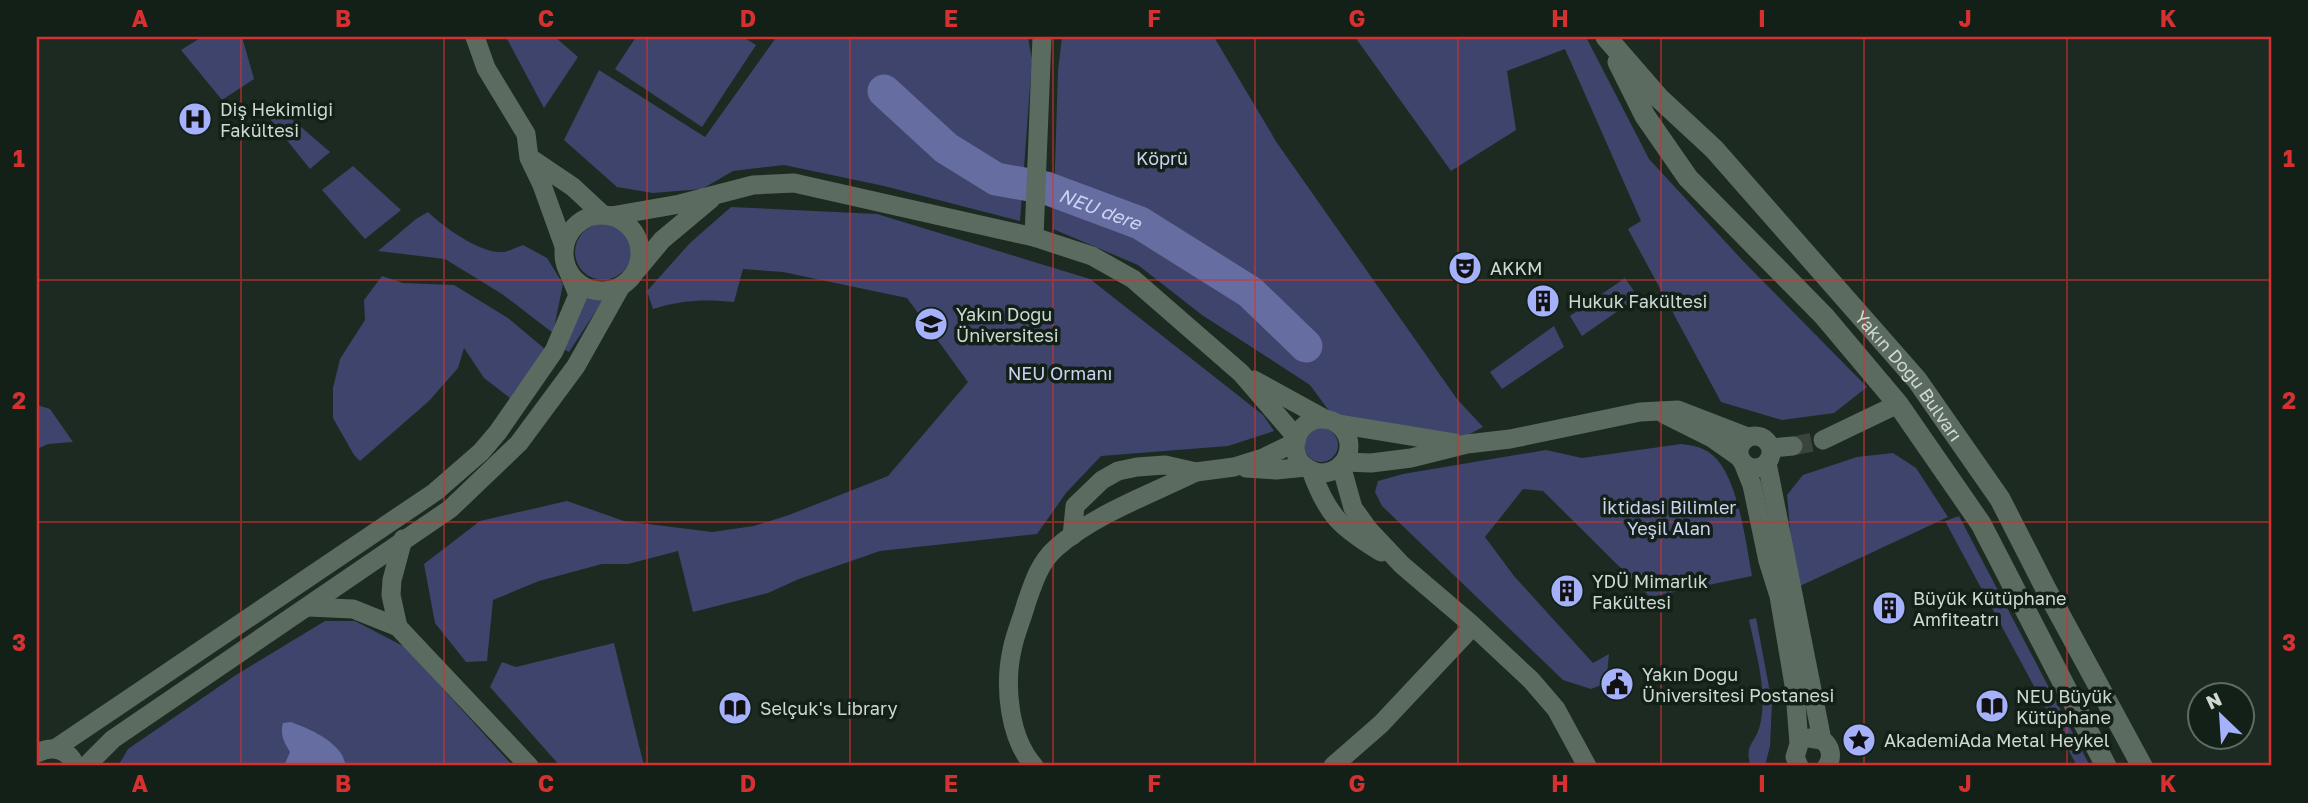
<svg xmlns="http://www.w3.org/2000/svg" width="2308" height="803" font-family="'Golos Text',sans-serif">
  <rect width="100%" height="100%" fill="#1d2a21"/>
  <g fill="#3e446c">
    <path d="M 202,37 L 242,37 L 254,79 L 222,100 L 181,50 Z"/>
    <path d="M 506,37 L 555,37 L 578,57 L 544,108 Z"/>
    <path d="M 636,37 L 743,37 L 756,45 L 702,127 L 615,69 Z"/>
    <path d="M 772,37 L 1028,37 L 1032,60 L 1020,221 L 884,186 L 784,165 L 733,171 L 702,189 L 653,193 L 617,187 L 564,140 L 599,70 L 705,137 L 775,39 Z"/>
    <path d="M 1062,37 L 1214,37 L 1277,143 L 1457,399 L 1483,427 L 1462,438 L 1342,420 L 1332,415 L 1310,385 L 1202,315 L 1138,265 L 1053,229 L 1058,71 Z"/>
    <path d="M 1355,37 L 1586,37 L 1649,159 L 1744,262 L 1867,387 L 1834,413 L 1782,420 L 1721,402 L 1628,229 L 1641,221 L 1565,49 L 1507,71 L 1516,130 L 1451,171 Z"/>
    <path d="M 272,102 L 330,152 L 310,169 L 262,109 Z"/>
    <path d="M 353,166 L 401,210 L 365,239 L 322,190 Z"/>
    <path d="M 731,207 L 877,214 L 1090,279 L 1263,415 L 1274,431 L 1228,446 L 1101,456 L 1066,493 L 1037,534 L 880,551 L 799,579 L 768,593 L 693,612 L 678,551 L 628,564 L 602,564 L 539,581 L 493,600 L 487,661 L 466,662 L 435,623 L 424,564 L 480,521 L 567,501 L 624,521 L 712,532 L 754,526 L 789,515 L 888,476 L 968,382 L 907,298 L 783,272 L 743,269 L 734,302 C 705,299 681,300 653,309 L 647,291 L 690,243 Z"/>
    <path d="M 428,212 C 442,226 481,254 502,252 C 508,252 517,247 523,245 L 547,258 L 563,284 L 553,333 L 502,294 L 445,259 L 378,251 L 416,219 Z"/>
    <circle cx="603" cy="252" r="28"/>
    <path d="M 382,276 L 403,283 L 454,285 L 508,318 L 545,349 L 510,398 L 484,378 L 464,348 L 458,368 L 429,401 L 360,461 L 354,455 L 333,418 L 333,388 L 340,359 L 365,320 L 364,300 Z"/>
    <path d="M 1625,278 L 1638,297 L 1582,336 L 1570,316 Z"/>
    <path d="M 583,294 L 605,297 L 569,352 L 561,348 Z"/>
    <path d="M 1554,326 L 1564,347 L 1502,389 L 1490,372 Z"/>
    <path d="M 37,405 L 50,409 L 73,442 L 48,444 L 37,449 Z"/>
    <circle cx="1321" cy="445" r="17"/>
    <path d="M 1681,444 C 1691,445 1703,447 1711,454 C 1738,474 1746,544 1752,576 L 1650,597 L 1543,491 L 1523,489 L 1485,537 L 1514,576 L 1593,663 L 1609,654 L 1606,683 L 1591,689 L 1563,680 L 1382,506 L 1375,492 L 1378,481 L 1403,474 L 1546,450 L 1582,458 Z"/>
    <path d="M 1893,453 L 1916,468 L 1948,517 L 1800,586 L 1793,561 L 1787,495 L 1803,475 L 1857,457 Z"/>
    <path d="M 1959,516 L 2090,766 L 2077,766 L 1945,521 Z"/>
    <path d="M 1756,618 L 1772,703 L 1770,746 L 1765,766 L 1751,766 C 1743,745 1756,743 1760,725 C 1768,691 1756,654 1749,620 Z"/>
    <path d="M 325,621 L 355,621 L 405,647 L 513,766 L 118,766 L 128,749 L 236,675 Z"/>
    <path d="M 614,643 L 644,766 L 560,766 L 490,687 L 502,662 L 516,667 Z"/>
  </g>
  <path fill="#666da0" d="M 291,722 C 307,728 329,737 340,752 C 344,757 343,761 348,766 L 284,766 L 290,752 C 284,742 280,736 283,723 Z"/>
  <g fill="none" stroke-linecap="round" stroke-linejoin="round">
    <path stroke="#666da0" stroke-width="33" id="s1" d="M 884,91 L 946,148 L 996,179 L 1046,188 L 1140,223 L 1250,292 L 1306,346"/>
    <path stroke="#38443c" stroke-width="19" stroke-dasharray="19 10" stroke-linecap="butt" d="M 1793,446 L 1823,440"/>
    <g stroke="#5c6b60" stroke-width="19">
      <path d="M 475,37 L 486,68 L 526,134 L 529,158 L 542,185 L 564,246"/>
      <path d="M 530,158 L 573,187 L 603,215"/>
      <circle cx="602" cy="253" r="38"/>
      <path d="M 611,216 L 680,204 L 753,185 L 794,183 L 1034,237 L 1092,256 L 1133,279 L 1241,373 L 1297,438"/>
      <path d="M 1034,237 L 1042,37"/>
      <path d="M 637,270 L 662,240 L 711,199"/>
      <path d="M 1254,380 L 1325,419"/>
      <path d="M 1664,414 L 1712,438 L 1739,457"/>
      <circle cx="1322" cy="446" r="27"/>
      <path d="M 1338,424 L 1454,443"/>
      <circle cx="1755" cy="452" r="16"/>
      <path d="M 1823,440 L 1898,404"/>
      <path d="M 1771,448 L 1793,446"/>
      <path d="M 1344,462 L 1371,463 L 1411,458 L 1467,444 L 1510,439 L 1640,412 L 1678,410 L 1748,437"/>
      <path d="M 1767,463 L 1822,740"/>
      <path d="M 1341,465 L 1353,508 L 1369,530 L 1402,565 L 1470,623 L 1531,680 L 1556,709 L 1587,766"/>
      <path d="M 1744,465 L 1752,485 L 1768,561 L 1779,596 L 1795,691 L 1799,744 L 1795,757 L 1799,766"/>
      <path d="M 1246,468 L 1276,470 L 1306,467"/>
      <path d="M 1311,470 C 1327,515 1340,527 1381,552"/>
      <path d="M 1072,536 L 1075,506 L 1102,480 L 1118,471 L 1137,467 L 1165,465 L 1196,472 L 1234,467 L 1263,458 L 1296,442"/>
      <path d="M 308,607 L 353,609 L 398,627 L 529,766"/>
      <path d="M 398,627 L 391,595 L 392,580 L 403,539"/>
      <path d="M 1809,738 L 1822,740 C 1831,746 1833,757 1827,766"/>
      <path d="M 56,748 L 435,492 L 481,452 L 498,432 L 554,351 L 578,295 L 569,273"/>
      <path d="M 37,753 C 53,745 68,749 76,766"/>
      <path d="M 86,766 L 113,739 L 450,509 L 519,443 L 576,366 L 621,286"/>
      <path d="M 1034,766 C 1009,738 1004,686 1012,650 C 1015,634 1022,619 1026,604 C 1033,584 1039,563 1056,548 C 1093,515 1151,494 1196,472"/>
      <path d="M 1333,766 L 1381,724 L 1473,626"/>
    </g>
    <g stroke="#5c6b60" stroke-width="21">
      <path id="s2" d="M 1606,37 L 1659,98 L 1714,149 L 1917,380 L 2000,499 L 2047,591 L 2142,766"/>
      <path d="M 1618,62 L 1645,116 L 1688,178 L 1824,316 L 1898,404 L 1981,524 L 2106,766"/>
    </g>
  </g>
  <path fill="none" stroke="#d63130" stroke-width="2" stroke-opacity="0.55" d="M 241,37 L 241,766M 444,37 L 444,766M 647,37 L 647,766M 850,37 L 850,766M 1053,37 L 1053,766M 1255,37 L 1255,766M 1458,37 L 1458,766M 1661,37 L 1661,766M 1864,37 L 1864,766M 2067,37 L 2067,766M 37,280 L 2271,280M 37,522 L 2271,522"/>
  <defs>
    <symbol id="hospital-disc" viewBox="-11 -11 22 22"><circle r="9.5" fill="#a6b1fc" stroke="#132017"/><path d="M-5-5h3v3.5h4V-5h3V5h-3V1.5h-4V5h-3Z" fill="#111"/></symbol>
    <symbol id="theatre-disc" viewBox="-11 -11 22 22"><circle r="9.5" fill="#a6b1fc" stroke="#132017"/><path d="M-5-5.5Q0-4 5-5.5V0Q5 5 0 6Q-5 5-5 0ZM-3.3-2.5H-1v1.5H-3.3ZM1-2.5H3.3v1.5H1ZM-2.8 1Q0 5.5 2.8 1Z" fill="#111"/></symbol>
    <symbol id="building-disc" viewBox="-11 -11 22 22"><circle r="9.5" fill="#a6b1fc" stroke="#132017"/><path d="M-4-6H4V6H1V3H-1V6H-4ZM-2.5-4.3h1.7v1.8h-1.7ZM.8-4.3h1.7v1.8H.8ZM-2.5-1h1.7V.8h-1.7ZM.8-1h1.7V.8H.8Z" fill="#111"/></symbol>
    <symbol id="university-disc" viewBox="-11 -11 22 22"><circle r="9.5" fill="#a6b1fc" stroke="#132017"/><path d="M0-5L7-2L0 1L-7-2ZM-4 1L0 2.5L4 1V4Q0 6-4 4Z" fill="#111"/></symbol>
    <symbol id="civic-disc" viewBox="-11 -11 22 22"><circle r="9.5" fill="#a6b1fc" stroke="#132017"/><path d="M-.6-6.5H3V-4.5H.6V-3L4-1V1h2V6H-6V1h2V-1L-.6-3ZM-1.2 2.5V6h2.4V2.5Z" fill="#111"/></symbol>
    <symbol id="library-disc" viewBox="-11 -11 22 22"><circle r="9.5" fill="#a6b1fc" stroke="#132017"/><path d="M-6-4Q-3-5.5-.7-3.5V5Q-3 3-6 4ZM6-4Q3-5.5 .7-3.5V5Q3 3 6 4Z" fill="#111"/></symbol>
    <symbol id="sight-disc" viewBox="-11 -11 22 22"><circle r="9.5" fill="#a6b1fc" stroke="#132017"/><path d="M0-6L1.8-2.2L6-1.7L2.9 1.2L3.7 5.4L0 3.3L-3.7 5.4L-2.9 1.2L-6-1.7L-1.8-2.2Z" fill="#111"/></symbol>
  </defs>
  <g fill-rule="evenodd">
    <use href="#hospital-disc" x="176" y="100" width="38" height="38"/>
    <use href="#theatre-disc" x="1446" y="249" width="38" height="38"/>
    <use href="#building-disc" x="1524" y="282" width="38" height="38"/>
    <use href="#university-disc" x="912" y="305" width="38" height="38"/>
    <use href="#building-disc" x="1548" y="572" width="38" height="38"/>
    <use href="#building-disc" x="1870" y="589" width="38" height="38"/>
    <use href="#civic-disc" x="1598" y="665" width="38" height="38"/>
    <use href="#library-disc" x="1973" y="687" width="38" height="38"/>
    <use href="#library-disc" x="716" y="689" width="38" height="38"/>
    <use href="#sight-disc" x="1840" y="721" width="38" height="38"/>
  </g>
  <g text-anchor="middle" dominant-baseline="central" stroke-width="7" stroke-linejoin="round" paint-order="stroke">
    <g font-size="18" fill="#d0d8d2" stroke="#132017" text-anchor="start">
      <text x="220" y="109">Diş Hekimliği<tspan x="220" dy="21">Fakültesi</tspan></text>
      <text x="1490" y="268">AKKM</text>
      <text x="1568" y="301">Hukuk Fakültesi</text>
      <text x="956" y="314">Yakın Doğu<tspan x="956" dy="21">Üniversitesi</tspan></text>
      <text x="1592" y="581">YDÜ Mimarlık<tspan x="1592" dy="21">Fakültesi</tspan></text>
      <text x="1913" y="598">Büyük Kütüphane<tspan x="1913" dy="21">Amfiteatrı</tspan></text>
      <text x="1642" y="674">Yakın Doğu<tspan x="1642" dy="21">Üniversitesi Postanesi</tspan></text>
      <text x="2016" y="696">NEU Büyük<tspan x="2016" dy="21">Kütüphane</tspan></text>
      <text x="760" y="708">Selçuk's Library</text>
      <text x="1884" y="740">AkademiAda Metal Heykel</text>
    </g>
    <g font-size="18" fill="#ccd2f1" stroke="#132017">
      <text x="1162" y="158">Köprü</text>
      <text x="1060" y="373">NEU Ormanı</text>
      <text x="1669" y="507">İktidasi Bilimler<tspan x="1669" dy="21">Yeşil Alan</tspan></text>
    </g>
    <g font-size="18" fill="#d0d8d2" stroke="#132017">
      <text stroke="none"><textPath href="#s2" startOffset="455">Yakın Doğu Bulvarı</textPath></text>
    </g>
    <g font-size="19" font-style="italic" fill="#cdd3f2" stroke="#132017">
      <text stroke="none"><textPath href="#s1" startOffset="252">NEU dere</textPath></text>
    </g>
  </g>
  <rect width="2308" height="803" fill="none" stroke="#132017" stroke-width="77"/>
  <g transform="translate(2221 716) rotate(335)"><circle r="33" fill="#132017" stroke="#5f6a62" stroke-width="2"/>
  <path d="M0-5L12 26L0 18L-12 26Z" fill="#a6b1fc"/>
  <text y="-10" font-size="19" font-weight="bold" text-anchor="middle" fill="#d0d8d2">N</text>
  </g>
  <rect x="38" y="38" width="2232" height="726" fill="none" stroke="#d63130" stroke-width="2.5"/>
  <g font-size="23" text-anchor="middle" font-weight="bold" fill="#d63130">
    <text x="140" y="27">A</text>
    <text x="343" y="27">B</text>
    <text x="546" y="27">C</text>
    <text x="748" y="27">D</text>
    <text x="951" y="27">E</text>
    <text x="1154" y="27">F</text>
    <text x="1357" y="27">G</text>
    <text x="1560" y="27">H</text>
    <text x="1762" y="27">I</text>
    <text x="1965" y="27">J</text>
    <text x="2168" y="27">K</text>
    <text x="19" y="167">1</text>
    <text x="2289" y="167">1</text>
    <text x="19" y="409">2</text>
    <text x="2289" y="409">2</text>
    <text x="19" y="651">3</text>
    <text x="2289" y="651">3</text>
    <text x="140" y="792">A</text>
    <text x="343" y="792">B</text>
    <text x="546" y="792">C</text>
    <text x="748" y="792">D</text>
    <text x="951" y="792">E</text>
    <text x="1154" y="792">F</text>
    <text x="1357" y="792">G</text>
    <text x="1560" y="792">H</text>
    <text x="1762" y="792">I</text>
    <text x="1965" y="792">J</text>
    <text x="2168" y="792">K</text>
  </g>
</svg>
